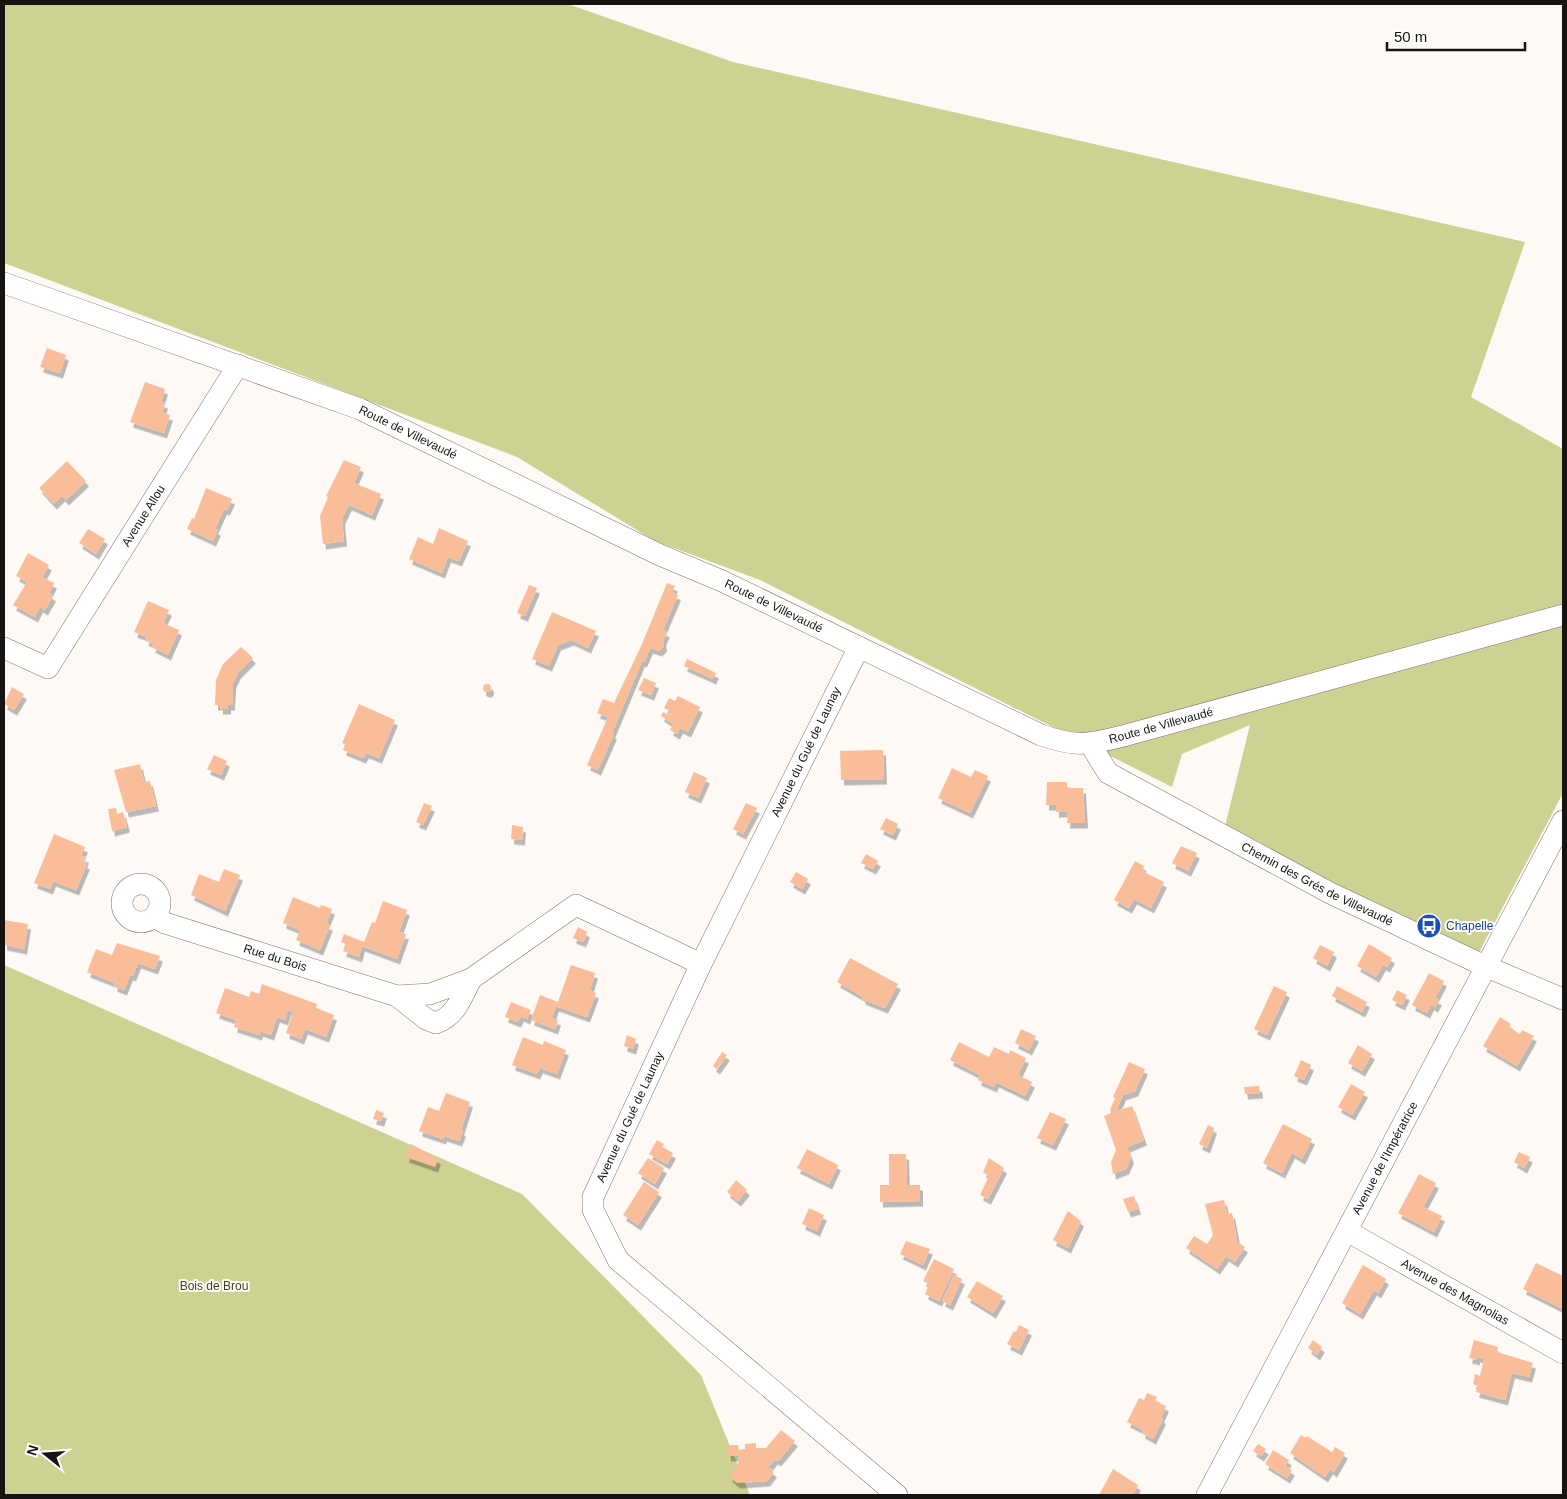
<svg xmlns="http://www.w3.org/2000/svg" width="1567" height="1499" font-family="Helvetica,sans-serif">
  <defs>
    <filter id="shadow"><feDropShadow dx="3" dy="5.5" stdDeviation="0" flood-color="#0004"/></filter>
  </defs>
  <rect width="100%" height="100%" fill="#fff9f6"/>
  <g fill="#cdd192">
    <path d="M 4,4 L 568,4 L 733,62 L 1525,242 L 1471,397 L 1563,449 L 1563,793 L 1477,956 L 1224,830 L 1250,725 L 1182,754 L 1172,787 L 760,580 L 655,541 L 517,457 L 4,263 Z"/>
    <path d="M 4,965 L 522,1194 L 701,1375 L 750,1495 L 4,1495 Z"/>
  </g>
  <g fill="#f9bd99" filter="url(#shadow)">
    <path d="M 47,348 L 66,355 L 60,373 L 40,367 Z"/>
    <path d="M 145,382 L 165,389 L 161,402 L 165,403 L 162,413 L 170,415 L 164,433 L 130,422 Z"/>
    <path d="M 344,460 L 361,467 L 354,483 L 381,494 L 372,515 L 349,505 L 342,519 L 344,541 L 323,544 L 320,516 L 328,497 L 326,496 Z"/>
    <path d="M 67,461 L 86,481 L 66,500 L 62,496 L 54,504 L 39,488 Z"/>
    <path d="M 206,488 L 232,499 L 227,510 L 224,509 L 215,529 L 218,530 L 213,541 L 187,529 L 192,518 L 194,519 Z"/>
    <path d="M 439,528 L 468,541 L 459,561 L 448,557 L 442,573 L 409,559 L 418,537 L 433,544 Z"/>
    <path d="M 88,529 L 105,539 L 96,554 L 79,543 Z"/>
    <path d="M 28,553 L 49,565 L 42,577 L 54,583 L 49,593 L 53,596 L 45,610 L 40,607 L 35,617 L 13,605 L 27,582 L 16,576 Z"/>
    <path d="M 667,583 L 675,586 L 672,592 L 678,595 L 663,630 L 667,632 L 663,640 L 664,646 L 659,651 L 650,648 L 644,662 L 642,661 L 612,733 L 614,734 L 598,770 L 587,765 L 608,717 L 597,713 L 603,699 L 614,703 L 642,644 Z"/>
    <path d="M 529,585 L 537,588 L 525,616 L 517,613 Z"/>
    <path d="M 148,601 L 169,610 L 163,623 L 179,630 L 168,655 L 152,647 L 154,644 L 145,640 L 147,637 L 134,632 Z"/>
    <path d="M 552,612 L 596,631 L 588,648 L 571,640 L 558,645 L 549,666 L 532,659 Z"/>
    <path d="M 241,647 L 253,658 L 238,673 L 233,683 L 232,705 L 228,705 L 228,709 L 220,709 L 220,705 L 215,705 L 216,680 L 223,664 Z"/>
    <path d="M 687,659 L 716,673 L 713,679 L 684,666 Z"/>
    <path d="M 644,678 L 656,683 L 651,695 L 638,690 Z"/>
    <circle cx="487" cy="688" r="4"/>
    <path d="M 12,687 L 24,694 L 14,710 L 4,704 Z"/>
    <path d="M 678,696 L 700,707 L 688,732 L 680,728 L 677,734 L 670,730 L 673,724 L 661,716 L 663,712 L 669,715 L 670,711 L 664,708 L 669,698 L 675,701 Z"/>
    <path d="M 359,704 L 395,720 L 379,758 L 366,753 L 363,758 L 343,750 L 345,744 L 342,743 Z"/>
    <path d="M 883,750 L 884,779 L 841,780 L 840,751 Z"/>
    <path d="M 214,755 L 227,761 L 221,775 L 207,769 Z"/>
    <path d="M 140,764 L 144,782 L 150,781 L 156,806 L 126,812 L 114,770 Z"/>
    <path d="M 952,768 L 971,777 L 975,770 L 988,776 L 970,813 L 938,798 Z"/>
    <path d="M 694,772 L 707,778 L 698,798 L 685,792 Z"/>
    <path d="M 1047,782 L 1067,782 L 1067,788 L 1083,788 L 1085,823 L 1067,823 L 1068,812 L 1056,812 L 1056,805 L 1046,805 Z"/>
    <path d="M 424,803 L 432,806 L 423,825 L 416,822 Z"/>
    <path d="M 746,803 L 757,808 L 743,834 L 733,829 Z"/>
    <path d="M 116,808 L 117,814 L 123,812 L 127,827 L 112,831 L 108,809 Z"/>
    <path d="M 886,818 L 898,824 L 893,835 L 880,829 Z"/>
    <path d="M 512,825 L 523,827 L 522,840 L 511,839 Z"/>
    <path d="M 54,834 L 85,847 L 81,856 L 86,857 L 84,863 L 87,864 L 76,890 L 53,881 L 50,889 L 34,883 Z"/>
    <path d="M 1181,846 L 1197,853 L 1188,871 L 1172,863 Z"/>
    <path d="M 866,854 L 878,861 L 873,869 L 861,863 Z"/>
    <path d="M 1135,861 L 1144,866 L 1142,871 L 1164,882 L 1151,908 L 1134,899 L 1129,908 L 1114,900 Z"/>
    <path d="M 224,869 L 240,875 L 225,911 L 191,895 L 199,874 L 219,882 Z"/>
    <path d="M 796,872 L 808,879 L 802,889 L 790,882 Z"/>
    <path d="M 293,897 L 320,908 L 321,905 L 332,909 L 326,924 L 330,925 L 320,950 L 296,940 L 300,930 L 283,923 Z"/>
    <path d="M 383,901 L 407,910 L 399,932 L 406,934 L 397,959 L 362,946 L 359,957 L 343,951 L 346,944 L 341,942 L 344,934 L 364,942 L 372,922 L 375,923 Z"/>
    <path d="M 4,920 L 28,924 L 24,949 L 4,945 Z"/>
    <path d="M 578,927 L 587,932 L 583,942 L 573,938 Z"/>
    <path d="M 117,943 L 160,956 L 155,969 L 138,963 L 133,976 L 130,975 L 124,990 L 114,986 L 115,983 L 87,972 L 96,949 L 112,955 Z"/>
    <path d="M 1369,944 L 1392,958 L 1387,967 L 1383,965 L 1376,977 L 1357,966 Z"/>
    <path d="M 1320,945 L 1334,952 L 1327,966 L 1313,958 Z"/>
    <path d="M 850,958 L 898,984 L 885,1008 L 862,999 L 863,997 L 837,982 Z"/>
    <path d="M 571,965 L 595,973 L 590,990 L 596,993 L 587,1017 L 556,1006 L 552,1018 L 558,1020 L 555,1029 L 531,1020 L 540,995 L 558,1002 Z"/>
    <path d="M 1429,973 L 1444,981 L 1435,998 L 1439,1000 L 1435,1007 L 1431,1005 L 1427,1013 L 1412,1005 Z"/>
    <path d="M 262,984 L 317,1004 L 316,1008 L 334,1015 L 326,1037 L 305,1029 L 301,1039 L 286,1033 L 293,1012 L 288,1010 L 285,1020 L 277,1017 L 271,1035 L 260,1031 L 259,1035 L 234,1027 L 236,1020 L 216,1013 L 225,988 L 249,997 L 251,991 L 259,994 Z"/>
    <path d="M 1274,986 L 1287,992 L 1267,1035 L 1254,1029 Z"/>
    <path d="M 1337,986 L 1367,1002 L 1362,1012 L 1332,996 Z"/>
    <path d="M 1397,990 L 1407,995 L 1402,1005 L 1392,1000 Z"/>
    <path d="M 511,1002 L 531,1010 L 527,1019 L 521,1016 L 518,1022 L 505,1017 Z"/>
    <path d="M 1500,1017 L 1511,1024 L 1509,1027 L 1520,1034 L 1522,1030 L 1534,1036 L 1517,1066 L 1483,1046 Z"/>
    <path d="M 1021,1029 L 1036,1036 L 1029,1050 L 1015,1043 Z"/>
    <path d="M 627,1035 L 636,1039 L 633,1049 L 624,1046 Z"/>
    <path d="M 523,1037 L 543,1045 L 544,1041 L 566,1050 L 557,1074 L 540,1068 L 537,1074 L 512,1065 Z"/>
    <path d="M 959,1042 L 989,1057 L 994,1047 L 1009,1054 L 1010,1050 L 1026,1058 L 1018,1075 L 1032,1082 L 1025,1096 L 996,1082 L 994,1087 L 978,1080 L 980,1075 L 950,1060 Z"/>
    <path d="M 1358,1045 L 1372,1054 L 1362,1071 L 1348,1063 Z"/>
    <path d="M 722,1052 L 727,1055 L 717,1069 L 713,1066 Z"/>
    <path d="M 1301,1060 L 1311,1065 L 1304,1080 L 1294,1076 Z"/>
    <path d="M 1129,1062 L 1145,1069 L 1135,1091 L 1123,1095 L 1116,1111 L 1132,1106 L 1144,1140 L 1127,1147 L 1131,1158 L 1126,1169 L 1113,1174 L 1111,1162 L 1116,1150 L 1104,1116 L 1111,1113 L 1110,1110 L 1115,1098 L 1113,1097 Z"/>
    <path d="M 1351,1084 L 1365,1092 L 1352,1115 L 1338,1107 Z"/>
    <path d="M 1259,1086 L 1260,1093 L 1245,1094 L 1244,1087 Z"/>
    <path d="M 446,1093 L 470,1102 L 461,1130 L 463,1131 L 459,1141 L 444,1136 L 443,1139 L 419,1131 L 428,1107 L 439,1111 Z"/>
    <path d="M 376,1110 L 384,1113 L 381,1121 L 373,1119 Z"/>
    <path d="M 1050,1112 L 1066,1119 L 1053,1145 L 1037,1138 Z"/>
    <path d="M 1283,1124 L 1312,1139 L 1302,1159 L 1292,1153 L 1282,1173 L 1263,1163 Z"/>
    <path d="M 1208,1125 L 1214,1128 L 1207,1148 L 1199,1144 Z"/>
    <path d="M 657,1140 L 664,1144 L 662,1147 L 673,1153 L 667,1164 L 649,1154 Z"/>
    <path d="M 411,1144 L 438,1159 L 435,1167 L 406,1157 Z"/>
    <path d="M 807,1149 L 838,1165 L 829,1184 L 797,1168 Z"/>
    <path d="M 1519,1152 L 1530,1157 L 1524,1168 L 1514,1162 Z"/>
    <path d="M 889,1154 L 906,1154 L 907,1185 L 920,1185 L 920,1201 L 880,1202 L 880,1185 L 889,1185 Z"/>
    <path d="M 648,1158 L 664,1168 L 655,1184 L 638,1173 Z"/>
    <path d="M 989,1158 L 1004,1168 L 988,1199 L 980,1195 L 989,1176 L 983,1172 Z"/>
    <path d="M 1419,1174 L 1436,1183 L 1423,1207 L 1442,1216 L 1434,1232 L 1398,1213 Z"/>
    <path d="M 736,1180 L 747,1190 L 738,1201 L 727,1192 Z"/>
    <path d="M 644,1182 L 659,1192 L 638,1225 L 623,1215 Z"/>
    <path d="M 1134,1196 L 1138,1209 L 1128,1212 L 1123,1199 Z"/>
    <path d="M 1224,1200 L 1227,1214 L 1232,1213 L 1237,1239 L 1236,1241 L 1245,1247 L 1235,1262 L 1226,1256 L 1217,1269 L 1186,1248 L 1194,1236 L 1207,1244 L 1213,1235 L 1205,1204 Z"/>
    <path d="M 809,1208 L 824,1215 L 817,1231 L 802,1224 Z"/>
    <path d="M 1068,1211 L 1081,1221 L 1068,1248 L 1053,1240 Z"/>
    <path d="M 906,1241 L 930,1249 L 923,1265 L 900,1254 Z"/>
    <path d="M 934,1259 L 954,1269 L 939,1301 L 925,1294 L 929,1284 L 923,1281 Z"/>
    <path d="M 1536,1263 L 1563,1276 L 1563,1309 L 1523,1289 Z"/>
    <path d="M 1363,1265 L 1386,1279 L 1378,1293 L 1374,1290 L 1360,1314 L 1342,1303 Z"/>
    <path d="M 954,1275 L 962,1279 L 950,1305 L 942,1301 Z"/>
    <path d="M 977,1281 L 1003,1296 L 993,1313 L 967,1297 Z"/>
    <path d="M 1019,1325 L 1029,1330 L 1019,1350 L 1007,1344 L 1014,1331 L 1016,1332 Z"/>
    <path d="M 1313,1340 L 1322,1347 L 1317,1355 L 1308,1348 Z"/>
    <path d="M 1474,1340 L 1498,1347 L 1497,1352 L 1533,1363 L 1529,1377 L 1512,1373 L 1505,1400 L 1476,1392 L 1478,1386 L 1473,1384 L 1475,1374 L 1480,1376 L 1484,1359 L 1477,1357 L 1477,1360 L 1469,1358 Z"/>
    <path d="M 1147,1393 L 1157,1397 L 1155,1401 L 1166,1406 L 1161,1417 L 1163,1419 L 1153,1439 L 1142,1433 L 1143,1430 L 1127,1422 L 1139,1398 L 1144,1400 Z"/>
    <path d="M 781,1430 L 795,1441 L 778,1461 L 775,1459 L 768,1467 L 774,1472 L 767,1481 L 737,1483 L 729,1476 L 738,1465 L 739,1456 L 728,1456 L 727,1445 L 738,1445 L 739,1450 L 745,1449 L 745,1444 L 756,1443 L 756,1448 L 766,1448 Z"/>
    <path d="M 1301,1435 L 1306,1438 L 1307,1436 L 1332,1452 L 1335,1447 L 1345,1453 L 1334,1472 L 1330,1469 L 1325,1477 L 1290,1453 Z"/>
    <path d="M 1258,1444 L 1266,1449 L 1261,1456 L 1253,1451 Z"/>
    <path d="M 1273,1450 L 1289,1460 L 1285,1466 L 1292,1470 L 1287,1478 L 1265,1464 Z"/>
    <path d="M 1113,1469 L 1138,1485 L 1133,1495 L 1125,1493 L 1123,1495 L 1099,1495 Z"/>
  </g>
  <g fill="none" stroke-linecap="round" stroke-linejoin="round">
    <defs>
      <g id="minor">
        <path id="s1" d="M 4,283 L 360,409 L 660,555 L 722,581 L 1041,735 C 1075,747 1088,745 1123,736 L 1563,615"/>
        <path d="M 859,647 L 701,964 L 593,1197 L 593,1210 L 618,1260 L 897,1495"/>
        <path id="s2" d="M 4,648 L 48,668 L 238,365"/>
        <path id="s3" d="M 1090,744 L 1108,773 L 1330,893 L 1487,967 L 1563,999"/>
        <circle cx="141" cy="903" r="19"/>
        <path id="s4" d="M 154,917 L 165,923 L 397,996 L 430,994 L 471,979 L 576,905 L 701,964"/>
        <path d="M 397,996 L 426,1019 L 436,1023 C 456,1016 462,997 471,979"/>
        <path id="s5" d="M 1347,1231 L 1563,1353"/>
        <path id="s6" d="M 1207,1495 L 1563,821"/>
      </g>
    </defs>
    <use href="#minor" stroke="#7b736e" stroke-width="22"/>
    <use href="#minor" stroke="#fff" stroke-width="21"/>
  </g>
  <defs>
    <symbol id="bus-disc" viewBox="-11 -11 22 22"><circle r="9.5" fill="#1a4fb4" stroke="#fff"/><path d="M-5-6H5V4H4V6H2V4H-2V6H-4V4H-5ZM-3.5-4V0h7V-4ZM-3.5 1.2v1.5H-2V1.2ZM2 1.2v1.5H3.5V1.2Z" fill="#fff"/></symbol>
  </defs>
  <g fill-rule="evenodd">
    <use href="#bus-disc" x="1415" y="912" width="28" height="28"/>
  </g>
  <g text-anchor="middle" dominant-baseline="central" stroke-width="4" stroke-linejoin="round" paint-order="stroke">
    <g font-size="12" fill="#161312" stroke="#fff">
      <text stroke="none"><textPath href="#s1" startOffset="431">Route de Villevaudé</textPath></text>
      <text stroke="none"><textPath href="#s2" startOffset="228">Avenue Allou</textPath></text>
      <text stroke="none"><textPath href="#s1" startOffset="836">Route de Villevaudé</textPath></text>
      <text stroke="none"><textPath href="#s1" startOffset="1256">Route de Villevaudé</textPath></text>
      <text transform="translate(806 752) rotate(-64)">Avenue du Gué de Launay</text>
      <text stroke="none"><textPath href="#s3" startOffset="271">Chemin des Grés de Villevaudé</textPath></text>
      <text stroke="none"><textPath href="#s4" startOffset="128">Rue du Bois</textPath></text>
      <text transform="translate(630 1117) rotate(-65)">Avenue du Gué de Launay</text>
      <text stroke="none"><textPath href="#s6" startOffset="381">Avenue de l'Impératrice</textPath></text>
      <text stroke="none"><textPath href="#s5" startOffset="124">Avenue des Magnolias</textPath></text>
    </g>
    <g font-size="12" fill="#164399" stroke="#fff" text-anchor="start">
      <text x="1446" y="926">Chapelle</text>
    </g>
    <g font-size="12" fill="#3f400f" stroke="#fff">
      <text x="214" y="1286">Bois de Brou</text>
    </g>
  </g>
  <rect width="1567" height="1499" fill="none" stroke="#161312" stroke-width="10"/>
  <g transform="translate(45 1454) rotate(287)" stroke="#ffffff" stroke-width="4" paint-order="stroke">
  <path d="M0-4L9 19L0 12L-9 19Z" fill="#161312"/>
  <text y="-8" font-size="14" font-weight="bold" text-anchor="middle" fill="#161312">N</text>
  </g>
  <path d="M1387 42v8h138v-8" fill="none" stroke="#161312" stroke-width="2.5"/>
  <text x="1394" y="42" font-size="15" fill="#161312" stroke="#ffffff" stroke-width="4" paint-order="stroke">50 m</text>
</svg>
